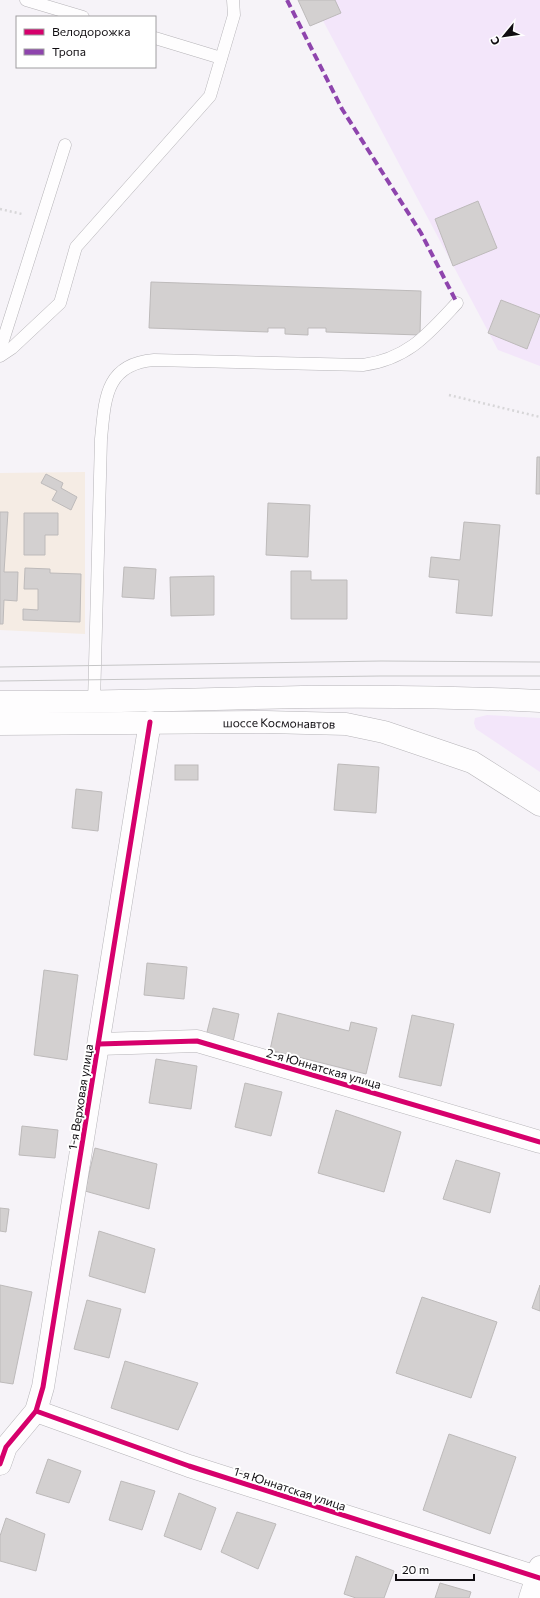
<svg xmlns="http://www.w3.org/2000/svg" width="540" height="1598" font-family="Commissioner,sans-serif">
  <rect width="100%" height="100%" fill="#f6f3f8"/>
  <path fill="#f5ece4" d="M 85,472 L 85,634 L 0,630 L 0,473 Z"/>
  <g fill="#f3e6fa">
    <path d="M 312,0 L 540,0 L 540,366 L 498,350 Z"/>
    <path d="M 487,715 L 540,718 L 540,772 L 476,729 L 474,723 L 475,718 Z"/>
  </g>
  <g fill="#d3d0d0" stroke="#bdbaba">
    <path d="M 298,0 L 335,0 L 341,13 L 310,26 Z"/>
    <path d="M 478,201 L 497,248 L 453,266 L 435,219 Z"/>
    <path d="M 151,282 L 421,291 L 420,335 L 326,332 L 326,328 L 308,328 L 308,335 L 285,334 L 285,328 L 268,328 L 268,332 L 149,328 Z"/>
    <path d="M 501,300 L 540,315 L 527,349 L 488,333 Z"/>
    <path d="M 537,457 L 540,457 L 540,494 L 536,494 Z"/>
    <path d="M 46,474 L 63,483 L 61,488 L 77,497 L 71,510 L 52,500 L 57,491 L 41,483 Z"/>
    <path d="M 268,503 L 310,505 L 308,557 L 266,555 Z"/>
    <path d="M 0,512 L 8,512 L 4,572 L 18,572 L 17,601 L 4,600 L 3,624 L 0,624 Z"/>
    <path d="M 24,513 L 58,513 L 58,535 L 45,535 L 45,555 L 24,555 Z"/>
    <path d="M 464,522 L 500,525 L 492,616 L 456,613 L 459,580 L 429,577 L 431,557 L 460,560 Z"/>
    <path d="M 124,567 L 156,569 L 154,599 L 122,597 Z"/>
    <path d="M 25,568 L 50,569 L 50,573 L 81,574 L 80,622 L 23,620 L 23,609 L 38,610 L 38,589 L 24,589 Z"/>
    <path d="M 291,571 L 311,571 L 311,580 L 347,580 L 347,619 L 291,619 Z"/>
    <path d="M 214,576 L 214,615 L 171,616 L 170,577 Z"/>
    <path d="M 338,764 L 379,767 L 376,813 L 334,810 Z"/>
    <rect x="175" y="765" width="23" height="15"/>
    <path d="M 76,789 L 102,792 L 98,831 L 72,828 Z"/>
    <path d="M 147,963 L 187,967 L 184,999 L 144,995 Z"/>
    <path d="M 44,970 L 78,975 L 67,1060 L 34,1055 Z"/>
    <path d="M 213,1008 L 239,1014 L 233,1042 L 206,1036 Z"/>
    <path d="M 278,1013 L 349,1031 L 351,1022 L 377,1028 L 366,1074 L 270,1050 Z"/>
    <path d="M 412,1015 L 454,1024 L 441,1086 L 399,1077 Z"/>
    <path d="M 156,1059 L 197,1066 L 191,1109 L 149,1103 Z"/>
    <path d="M 245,1083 L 282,1092 L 271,1136 L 235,1127 Z"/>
    <path d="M 336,1110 L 401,1132 L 384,1192 L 318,1173 Z"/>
    <path d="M 22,1126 L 58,1130 L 55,1158 L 19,1155 Z"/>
    <path d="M 95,1148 L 157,1164 L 149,1209 L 85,1191 Z"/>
    <path d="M 456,1160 L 500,1173 L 490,1213 L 443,1199 Z"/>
    <path d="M 0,1208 L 9,1209 L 6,1232 L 0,1231 Z"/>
    <path d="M 99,1231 L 155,1249 L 145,1293 L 89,1276 Z"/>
    <path d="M 0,1285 L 32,1292 L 13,1384 L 0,1382 Z"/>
    <path d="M 540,1285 L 540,1311 L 532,1308 Z"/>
    <path d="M 422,1297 L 497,1322 L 471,1398 L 396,1373 Z"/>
    <path d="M 87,1300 L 121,1309 L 109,1358 L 74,1349 Z"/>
    <path d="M 125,1361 L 198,1383 L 178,1430 L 111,1408 Z"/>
    <path d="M 449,1434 L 516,1457 L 490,1534 L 423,1510 Z"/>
    <path d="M 48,1459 L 81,1471 L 69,1503 L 36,1493 Z"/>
    <path d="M 121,1481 L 155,1491 L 142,1530 L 109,1520 Z"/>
    <path d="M 179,1493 L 216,1508 L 201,1550 L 164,1536 Z"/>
    <path d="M 237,1512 L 276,1524 L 258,1569 L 221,1552 Z"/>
    <path d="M 6,1518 L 45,1534 L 36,1571 L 0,1561 L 0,1536 Z"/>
    <path d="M 356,1556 L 394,1571 L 384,1598 L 356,1598 L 344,1594 Z"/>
    <path d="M 440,1583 L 471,1592 L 469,1598 L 435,1598 Z"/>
  </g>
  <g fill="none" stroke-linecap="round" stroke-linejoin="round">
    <defs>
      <g id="service">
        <path d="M 26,0 L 83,17"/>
        <path d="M 155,38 L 221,58"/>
        <path d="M 0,350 L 65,145"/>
        <path d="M 0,356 L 12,348 L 60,303 L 76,247 L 210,96 L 234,15 L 233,0"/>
        <path d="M 94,703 L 101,439 C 105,399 105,364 154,360 L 363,365 C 408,359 428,334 457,303"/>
      </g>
      <g id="minor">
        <path d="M 99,1044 L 197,1041 L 540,1142"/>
        <path d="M 36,1411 L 189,1466 L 540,1578"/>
        <path d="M 0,1464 L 6,1447 L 36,1411 L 43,1387 L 150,722"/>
      </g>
      <path id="secondary" d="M 530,1598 L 540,1567"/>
      <g id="primary">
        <path d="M 0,702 C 101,703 201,699 302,697 C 381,696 461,697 540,701"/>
        <path id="s1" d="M 0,724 L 266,722 L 346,724 L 384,732 L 472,762 L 540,805"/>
      </g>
    </defs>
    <use href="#service" stroke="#b6b4b8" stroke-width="13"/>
    <use href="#minor" stroke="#b6b4b8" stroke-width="23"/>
    <use href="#secondary" stroke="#b6b4b8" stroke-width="23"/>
    <use href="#primary" stroke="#b6b4b8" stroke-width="23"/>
    <g stroke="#d7d6d8" stroke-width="2.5" stroke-dasharray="2 3" stroke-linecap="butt">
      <path d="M 0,209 L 22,214"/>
      <path d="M 449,395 L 540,417"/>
    </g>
    <use href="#service" stroke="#fefdfe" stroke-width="12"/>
    <use href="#minor" stroke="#fefdfe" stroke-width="22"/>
    <use href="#secondary" stroke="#fefdfe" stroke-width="22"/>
    <use href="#primary" stroke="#fefdfe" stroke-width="22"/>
    <g stroke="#c6c6c7" stroke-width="1">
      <path d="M 0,667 L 381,661 L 540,662"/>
      <path d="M 0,681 L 380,676 L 540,676"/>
    </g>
    <path stroke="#8e44ad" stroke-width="4" stroke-dasharray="8 4" stroke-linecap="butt" d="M 287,0 L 342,109 L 421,233 L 457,303"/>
    <defs>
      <g id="cycleway">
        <path d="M 99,1044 L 197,1041 L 540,1142"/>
        <path d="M 36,1411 L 189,1466 L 540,1578"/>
        <path d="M 0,1464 L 6,1447 L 36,1411 L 43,1387 L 150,722"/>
      </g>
    </defs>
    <use href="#cycleway" stroke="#fff" stroke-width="8"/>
    <use href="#cycleway" stroke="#d6006c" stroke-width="5"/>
  </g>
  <g text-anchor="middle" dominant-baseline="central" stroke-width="4" stroke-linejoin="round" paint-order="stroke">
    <g font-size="12" fill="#100d11" stroke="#fff">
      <text stroke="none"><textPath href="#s1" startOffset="279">шоссе Космонавтов</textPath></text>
      <text transform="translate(324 1068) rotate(16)">2-я Юннатская улица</text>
      <text transform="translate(80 1097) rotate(-81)">1-я Верховая улица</text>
      <text transform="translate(290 1488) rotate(18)">1-я Юннатская улица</text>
    </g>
  </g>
  <rect x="16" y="16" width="140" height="52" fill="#ffffff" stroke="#9f9ea0"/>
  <rect x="24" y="29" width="20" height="6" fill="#d6006c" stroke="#9f9ea0"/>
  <text x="52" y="36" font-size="12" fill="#100d11">Велодорожка</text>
  <rect x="24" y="49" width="20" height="6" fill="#8e44ad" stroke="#9f9ea0"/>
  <text x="52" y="56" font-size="12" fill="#100d11">Тропа</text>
  <g transform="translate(504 36) rotate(241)" stroke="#ffffff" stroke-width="3" paint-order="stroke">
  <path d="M0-3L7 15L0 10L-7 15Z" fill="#100d11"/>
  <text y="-6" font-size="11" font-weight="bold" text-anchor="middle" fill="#100d11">С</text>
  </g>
  <path d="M396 1574v6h78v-6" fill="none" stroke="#100d11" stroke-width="2"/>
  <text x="402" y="1574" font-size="12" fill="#100d11" stroke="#ffffff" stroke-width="3" paint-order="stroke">20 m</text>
</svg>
